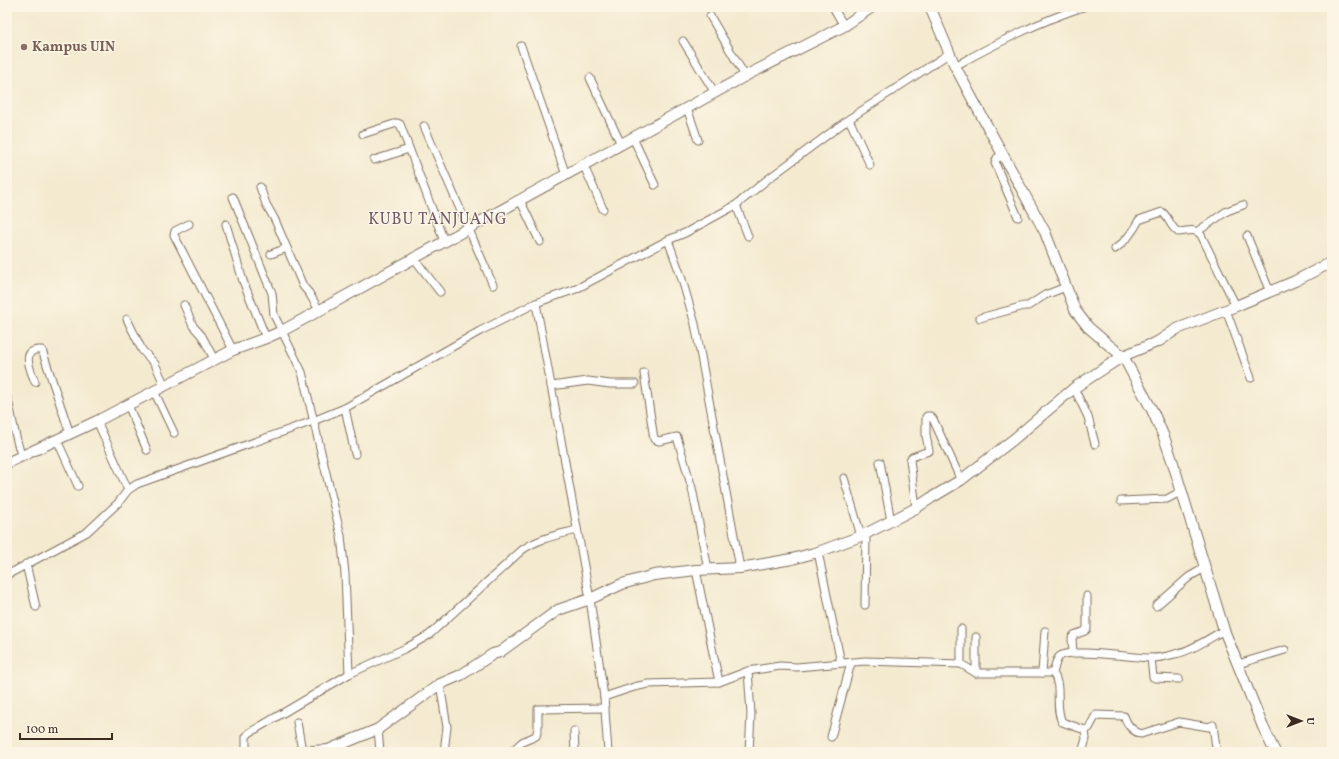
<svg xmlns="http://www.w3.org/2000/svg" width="1339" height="759" font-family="Vollkorn,serif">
  <rect width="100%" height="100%" fill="#fcf5e5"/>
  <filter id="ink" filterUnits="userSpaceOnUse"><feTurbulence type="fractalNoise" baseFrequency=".025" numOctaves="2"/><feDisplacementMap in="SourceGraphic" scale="8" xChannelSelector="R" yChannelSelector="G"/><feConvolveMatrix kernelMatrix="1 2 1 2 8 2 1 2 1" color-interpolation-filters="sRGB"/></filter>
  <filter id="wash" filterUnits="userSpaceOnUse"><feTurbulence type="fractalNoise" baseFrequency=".012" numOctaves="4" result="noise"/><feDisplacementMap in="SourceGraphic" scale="16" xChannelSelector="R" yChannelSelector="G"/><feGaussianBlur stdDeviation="0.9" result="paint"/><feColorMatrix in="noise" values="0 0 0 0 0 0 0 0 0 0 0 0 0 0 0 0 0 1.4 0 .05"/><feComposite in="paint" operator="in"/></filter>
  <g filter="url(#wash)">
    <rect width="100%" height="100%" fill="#f4ead0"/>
  </g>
  <g filter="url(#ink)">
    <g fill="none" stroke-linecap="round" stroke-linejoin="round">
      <defs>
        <g id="street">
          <path d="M 833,7 L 844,26"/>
          <path d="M 710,16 L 745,76"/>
          <path d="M 683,41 L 715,93"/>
          <path d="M 521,46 L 566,175"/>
          <path d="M 955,66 C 997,43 1038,22 1083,7"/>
          <path d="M 590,78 L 621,144"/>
          <path d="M 687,108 L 698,140"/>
          <path d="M 849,119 L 870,165"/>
          <path d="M 424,126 L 493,285"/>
          <path d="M 363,134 L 397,123 L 400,124 L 444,241"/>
          <path d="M 633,138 L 655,185"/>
          <path d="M 1003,154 L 997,158 L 995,163 L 1018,217"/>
          <path d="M 374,160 L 409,149"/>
          <path d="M 584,166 L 603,209"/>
          <path d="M 260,187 L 266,204 L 275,220 L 303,286 L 309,293 L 319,310"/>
          <path d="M 233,197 L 269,286 L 272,293 L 274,315 L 302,372 L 341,536 L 345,574 L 349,674"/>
          <path d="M 520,200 L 540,242"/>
          <path d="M 736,205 L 748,236"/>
          <path d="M 189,224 L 175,231 L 174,235 L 233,350"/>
          <path d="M 226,224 L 243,281 L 266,338"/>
          <path d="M 1198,231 L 1227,211 L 1243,205"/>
          <path d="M 1247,236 L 1270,292"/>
          <path d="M 668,240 L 681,276 L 695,324 L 740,568"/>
          <path d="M 1115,249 C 1126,241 1133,232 1139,220 L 1162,212 C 1169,217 1170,227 1178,232 C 1187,232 1194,227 1201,235 L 1236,306"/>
          <path d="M 271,254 L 287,248"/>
          <path d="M 413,257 L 440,292"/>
          <path d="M 536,303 L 590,599 L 604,697 L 608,752"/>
          <path d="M 184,305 L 193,326 L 202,336 L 214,359"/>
          <path d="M 1226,310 L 1251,378"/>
          <path d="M 980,318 L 1024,306 L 1028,306 L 1045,295 L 1066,287"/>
          <path d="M 127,319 L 142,350 L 155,364 L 165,386"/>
          <path d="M 644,373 L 654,439 L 659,441 L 677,437 L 692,488 L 708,569"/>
          <path d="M 35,382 C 31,371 19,348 42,350 L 70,434"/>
          <path d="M 551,386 L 588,381 L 610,384 L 635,384"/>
          <path d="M 1074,388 L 1088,417 L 1095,444"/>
          <path d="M 154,391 L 174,433"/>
          <path d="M 7,397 C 13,418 14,436 22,457"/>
          <path d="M 128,405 L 147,450"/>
          <path d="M 345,408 L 355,454"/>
          <path d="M 97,421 L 128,490"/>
          <path d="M 57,440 L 78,486"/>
          <path d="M 880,462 L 891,521"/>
          <path d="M 844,478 L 861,536"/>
          <path d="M 1121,501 L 1167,499 L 1178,493 L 1182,493"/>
          <path d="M 916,508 L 910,460 L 912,457 L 929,451 L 926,435 L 926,417 L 927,416 L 930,416 L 933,419 L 961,480"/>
          <path d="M 818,552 L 841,663"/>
          <path d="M 26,564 L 36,607"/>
          <path d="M 696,570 L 719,682"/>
          <path d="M 7,575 L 87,532 L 118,503 L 128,490 L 137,484 L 313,421 L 345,408 L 480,331 L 536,303 L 576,289 L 668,240 L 685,233 L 736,205 L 768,179 L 849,119 L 950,53"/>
          <path d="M 865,605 L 866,533"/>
          <path d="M 1156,606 L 1189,577 L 1206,567"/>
          <path d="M 961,629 L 961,664"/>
          <path d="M 1073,654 L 1072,638 L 1074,635 L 1085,631 L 1087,629 L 1087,596"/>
          <path d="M 1151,658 L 1153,677 L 1155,678 L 1179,679"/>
          <path d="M 1238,664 L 1285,650"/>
          <path d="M 748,671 L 751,714 L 749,752"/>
          <path d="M 976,673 L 976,637"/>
          <path d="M 1042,673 L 1045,631"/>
          <path d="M 440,684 L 447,727 L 444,752"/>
          <path d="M 604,697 L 634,687 L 648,684 L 719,682 L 748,671 L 780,666 L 797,667 L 865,661 L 961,664 L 976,673 L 1053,673"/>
          <path d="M 297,722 L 302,751"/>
          <path d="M 378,729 L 380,752"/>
          <path d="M 1085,730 L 1089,728 L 1096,715 L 1124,716 C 1127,725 1132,731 1141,734 L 1179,722 L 1209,727 L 1213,725 L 1216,748"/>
          <path d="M 574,731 L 575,752"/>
          <path d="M 831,737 L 851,663"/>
          <path d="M 246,752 L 246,737 L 249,733 L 349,674 L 406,648 L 429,635 L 522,550 C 539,538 558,535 577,530"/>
          <path d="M 511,752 L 522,742 L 536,736 L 538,729 L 538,709 L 605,708"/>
          <path d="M 1082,752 L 1086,739 L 1085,730 L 1062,722 C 1054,707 1063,687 1053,673 C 1055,668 1055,660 1060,656 C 1070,648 1135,658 1151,658 C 1159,658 1168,656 1175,654 C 1191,651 1210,638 1224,630"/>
        </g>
        <g id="secondary">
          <path d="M 930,7 L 955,66 L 973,100 L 1045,232 L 1075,310 L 1088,327 L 1110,346 L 1123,356 L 1153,412 L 1164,437 L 1173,463 L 1224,630 L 1263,727 L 1275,752"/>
          <path d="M 7,463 L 97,421 L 233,350 L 266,338 L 282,331 L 745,76 L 844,26 L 872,7"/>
          <path d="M 298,752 L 328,750 L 378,729 L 440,684 L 461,675 L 493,654 L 500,652 L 558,610 L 590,599 L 622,584 L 654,575 L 696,570 L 740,568 L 792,559 L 818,552 L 861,536 L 891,521 L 916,508 L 931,498 L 961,480 L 1014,439 L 1074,388 L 1123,356 L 1159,341 L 1177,329 L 1236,306 L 1295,281 L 1332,262"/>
        </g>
      </defs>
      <use href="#street" stroke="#7c6d5c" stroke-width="9"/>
      <use href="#secondary" stroke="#7c6d5c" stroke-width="12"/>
      <use href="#street" stroke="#fff" stroke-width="7"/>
      <use href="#secondary" stroke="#fff" stroke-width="10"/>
    </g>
  </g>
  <circle fill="#8d6e63" stroke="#fcf5e5" stroke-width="1.5" cx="24" cy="47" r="4"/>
  <g text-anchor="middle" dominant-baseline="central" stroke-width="3" stroke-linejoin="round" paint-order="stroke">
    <g font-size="14" font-weight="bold" fill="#785e54" stroke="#fcf5e5" text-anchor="start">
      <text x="32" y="47">Kampus UIN</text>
    </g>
    <g font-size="16" letter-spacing="1" fill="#6e5a69" stroke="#fcf5e5">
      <text x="438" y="220">KUBU TANJUANG</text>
    </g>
  </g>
  <rect width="1339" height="759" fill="none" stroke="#fcf5e5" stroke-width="24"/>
  <g transform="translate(1301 721) rotate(90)" stroke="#fcf5e5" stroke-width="3" paint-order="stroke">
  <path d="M0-3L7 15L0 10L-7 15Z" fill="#3b2a1e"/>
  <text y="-6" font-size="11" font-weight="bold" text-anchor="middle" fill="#3b2a1e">U</text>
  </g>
  <path d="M20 733v6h92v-6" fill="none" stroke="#3b2a1e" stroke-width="2"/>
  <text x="26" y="733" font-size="12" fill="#3b2a1e" stroke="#fcf5e5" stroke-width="3" paint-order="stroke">100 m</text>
</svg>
